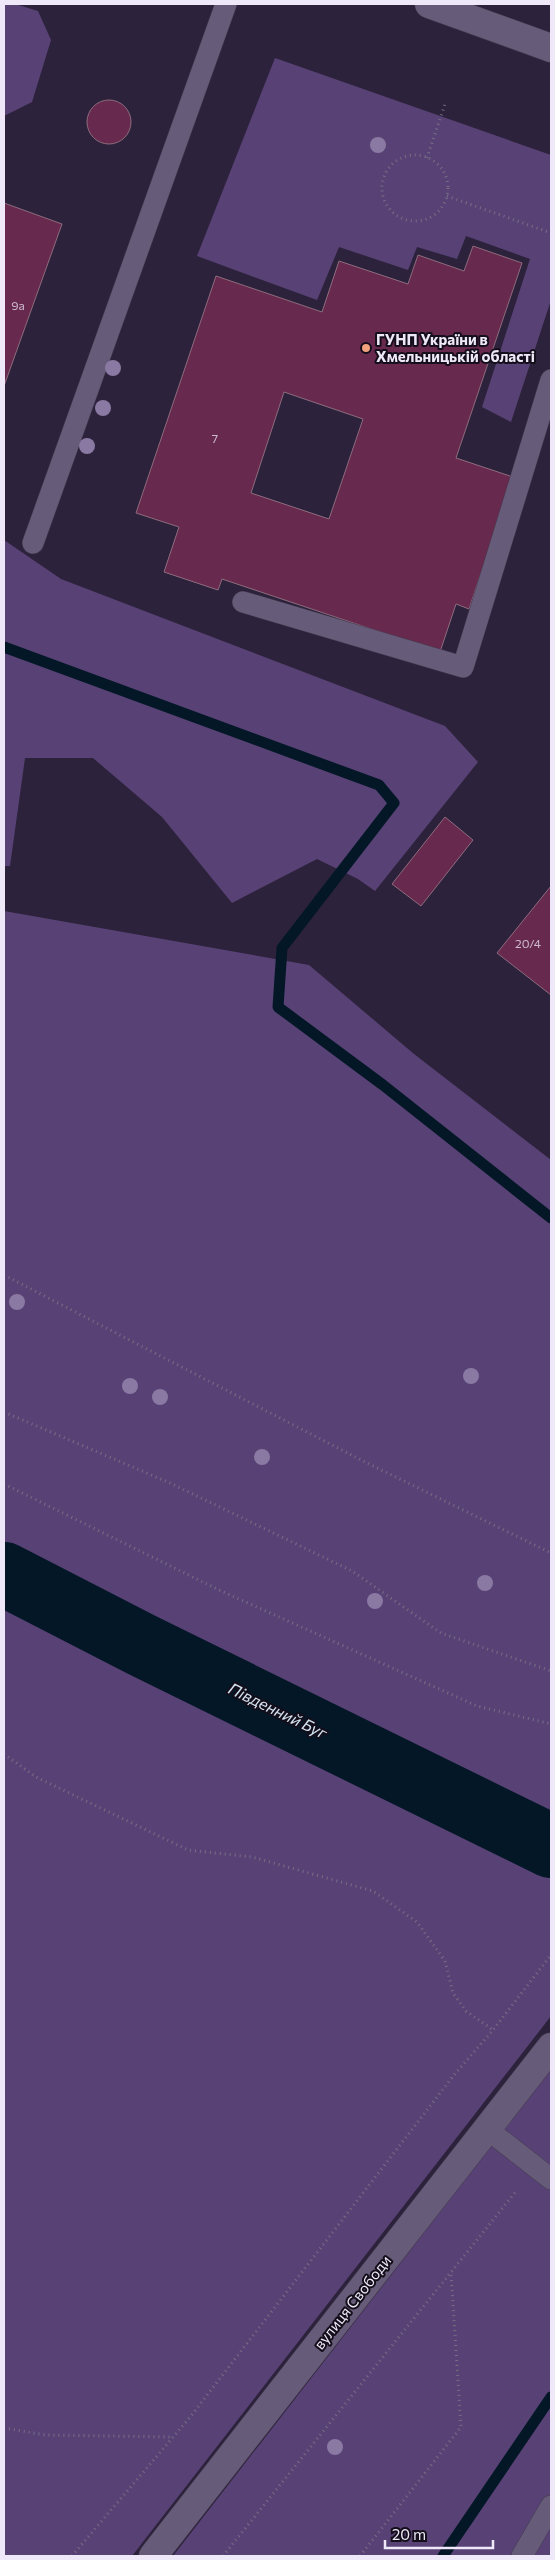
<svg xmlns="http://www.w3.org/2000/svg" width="555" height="2560" font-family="Commissioner,sans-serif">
  <rect width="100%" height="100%" fill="#2d223c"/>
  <g fill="#584275">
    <path d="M 4,4 L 15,4 L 38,11 L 51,40 L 32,102 L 6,115 L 4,115 Z"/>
    <path d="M 275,58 L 551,155 L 551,300 L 511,422 L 482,407 L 530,259 L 466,236 L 457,259 L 417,247 L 408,270 L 339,247 L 317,300 L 197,256 Z"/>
    <path d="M 4,540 L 61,579 L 445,726 L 478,762 L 375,891 L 358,879 L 317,859 L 232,903 L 162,817 L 93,758 L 25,758 L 10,866 L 4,866 Z"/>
    <path d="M 4,911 L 309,965 L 414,1054 L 551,1160 L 551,2016 L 132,2556 L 4,2556 Z"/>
    <path d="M 551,2069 L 551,2556 L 173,2556 Z"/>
  </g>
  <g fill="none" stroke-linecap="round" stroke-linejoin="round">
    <g stroke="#041727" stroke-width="11">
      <path d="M 4,647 L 379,785 L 394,803 L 282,948 L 278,1007 L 383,1085 L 551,1218"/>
      <path d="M 443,2556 L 551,2397"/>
    </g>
    <path stroke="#041727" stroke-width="64" d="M 4,1574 L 142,1645 L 551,1846"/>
  </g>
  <g fill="#68294e" stroke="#8d6c7d" fill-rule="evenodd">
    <circle cx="109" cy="122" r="22"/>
    <path d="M 4,203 L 62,224 L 4,386 Z"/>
    <path d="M 473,246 L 522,263 L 456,458 L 513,477 L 469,609 L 456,604 L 440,652 L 222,579 L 218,590 L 164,572 L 179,527 L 136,513 L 216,276 L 322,312 L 339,261 L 408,284 L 418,255 L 464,271 ZM 284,392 L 363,419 L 329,519 L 251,493 Z"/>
    <path d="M 445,817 L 473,840 L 421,906 L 392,884 Z"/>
    <path d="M 551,886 L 551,995 L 497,953 Z"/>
  </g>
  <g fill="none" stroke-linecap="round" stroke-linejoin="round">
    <defs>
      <g id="service">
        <path d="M 33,543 L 226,4"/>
        <path d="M 243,602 L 463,667 L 551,380"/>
        <path d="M 487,2129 L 551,2179"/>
        <path d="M 522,2556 L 551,2506"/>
      </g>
      <path id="tertiary" d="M 429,4 L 551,48"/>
      <path id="secondary" d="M 153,2556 L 551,2047"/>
    </defs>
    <use href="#service" stroke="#453c51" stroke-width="22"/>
    <use href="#tertiary" stroke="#453c51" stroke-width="29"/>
    <use href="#secondary" stroke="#453c51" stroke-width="29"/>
    <g stroke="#776e85" stroke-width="3" stroke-dasharray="1 4" stroke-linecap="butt">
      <circle cx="415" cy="188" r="33"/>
      <path d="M 427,158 L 446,101"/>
      <path d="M 447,196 L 551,233"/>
      <path d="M 4,1275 L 363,1461 L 551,1553"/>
      <path d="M 4,1412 L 170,1483 L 352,1571 L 441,1633 L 551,1671"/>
      <path d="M 4,1484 L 219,1590 L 477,1706 L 551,1724"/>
      <path d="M 4,1754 L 36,1777 L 188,1850 L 252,1857 L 373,1891 L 417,1922 L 445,1961 L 453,1993 L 466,2011 L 493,2030"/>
      <path d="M 4,2428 L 45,2435 L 173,2437"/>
      <path d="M 72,2556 L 191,2416 L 454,2075 L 493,2030 L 551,1955"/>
      <path d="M 223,2556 L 517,2190"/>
      <path d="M 360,2556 L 461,2427 L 451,2273"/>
    </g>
    <use href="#service" stroke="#665b78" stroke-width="21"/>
    <use href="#tertiary" stroke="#665b78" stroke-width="28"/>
    <use href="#secondary" stroke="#665b78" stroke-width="28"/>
  </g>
  <g fill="#8a79a3">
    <circle cx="378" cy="145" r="8"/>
    <circle cx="113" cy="368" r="8"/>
    <circle cx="103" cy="408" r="8"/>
    <circle cx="87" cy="446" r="8"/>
    <circle cx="17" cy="1302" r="8"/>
    <circle cx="471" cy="1376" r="8"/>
    <circle cx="130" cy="1386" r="8"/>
    <circle cx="160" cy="1397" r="8"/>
    <circle cx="262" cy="1457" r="8"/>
    <circle cx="485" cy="1583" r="8"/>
    <circle cx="375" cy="1601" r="8"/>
    <circle cx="335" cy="2447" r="8"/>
  </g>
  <circle fill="#f1a17d" stroke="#130e1a" stroke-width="2" cx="366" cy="348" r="5"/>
  <g text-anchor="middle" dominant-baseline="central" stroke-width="4" stroke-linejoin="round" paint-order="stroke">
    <g font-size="12" fill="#ccb8ce">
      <text x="18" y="305">9а</text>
      <text x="215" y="438">7</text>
      <text x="528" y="943">20/4</text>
    </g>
    <g font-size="15" font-weight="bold" fill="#eee8f9" stroke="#130e1a" text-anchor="start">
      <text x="376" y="339">ГУНП України в<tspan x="376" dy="17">Хмельницькій області</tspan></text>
    </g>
    <g font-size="15" fill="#eee8f9" stroke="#130e1a">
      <text transform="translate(352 2302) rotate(-52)">вулиця Свободи</text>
    </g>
    <g font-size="16" font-style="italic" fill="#d5e5f4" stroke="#130e1a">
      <text transform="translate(278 1710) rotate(26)">Південний Буг</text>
    </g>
  </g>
  <rect width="555" height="2560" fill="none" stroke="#eee8f9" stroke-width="10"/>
  <path d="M385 2540v8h108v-8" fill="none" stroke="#eee8f9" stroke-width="2.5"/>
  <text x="392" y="2540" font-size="15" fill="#eee8f9" stroke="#130e1a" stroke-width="4" paint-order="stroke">20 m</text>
</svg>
